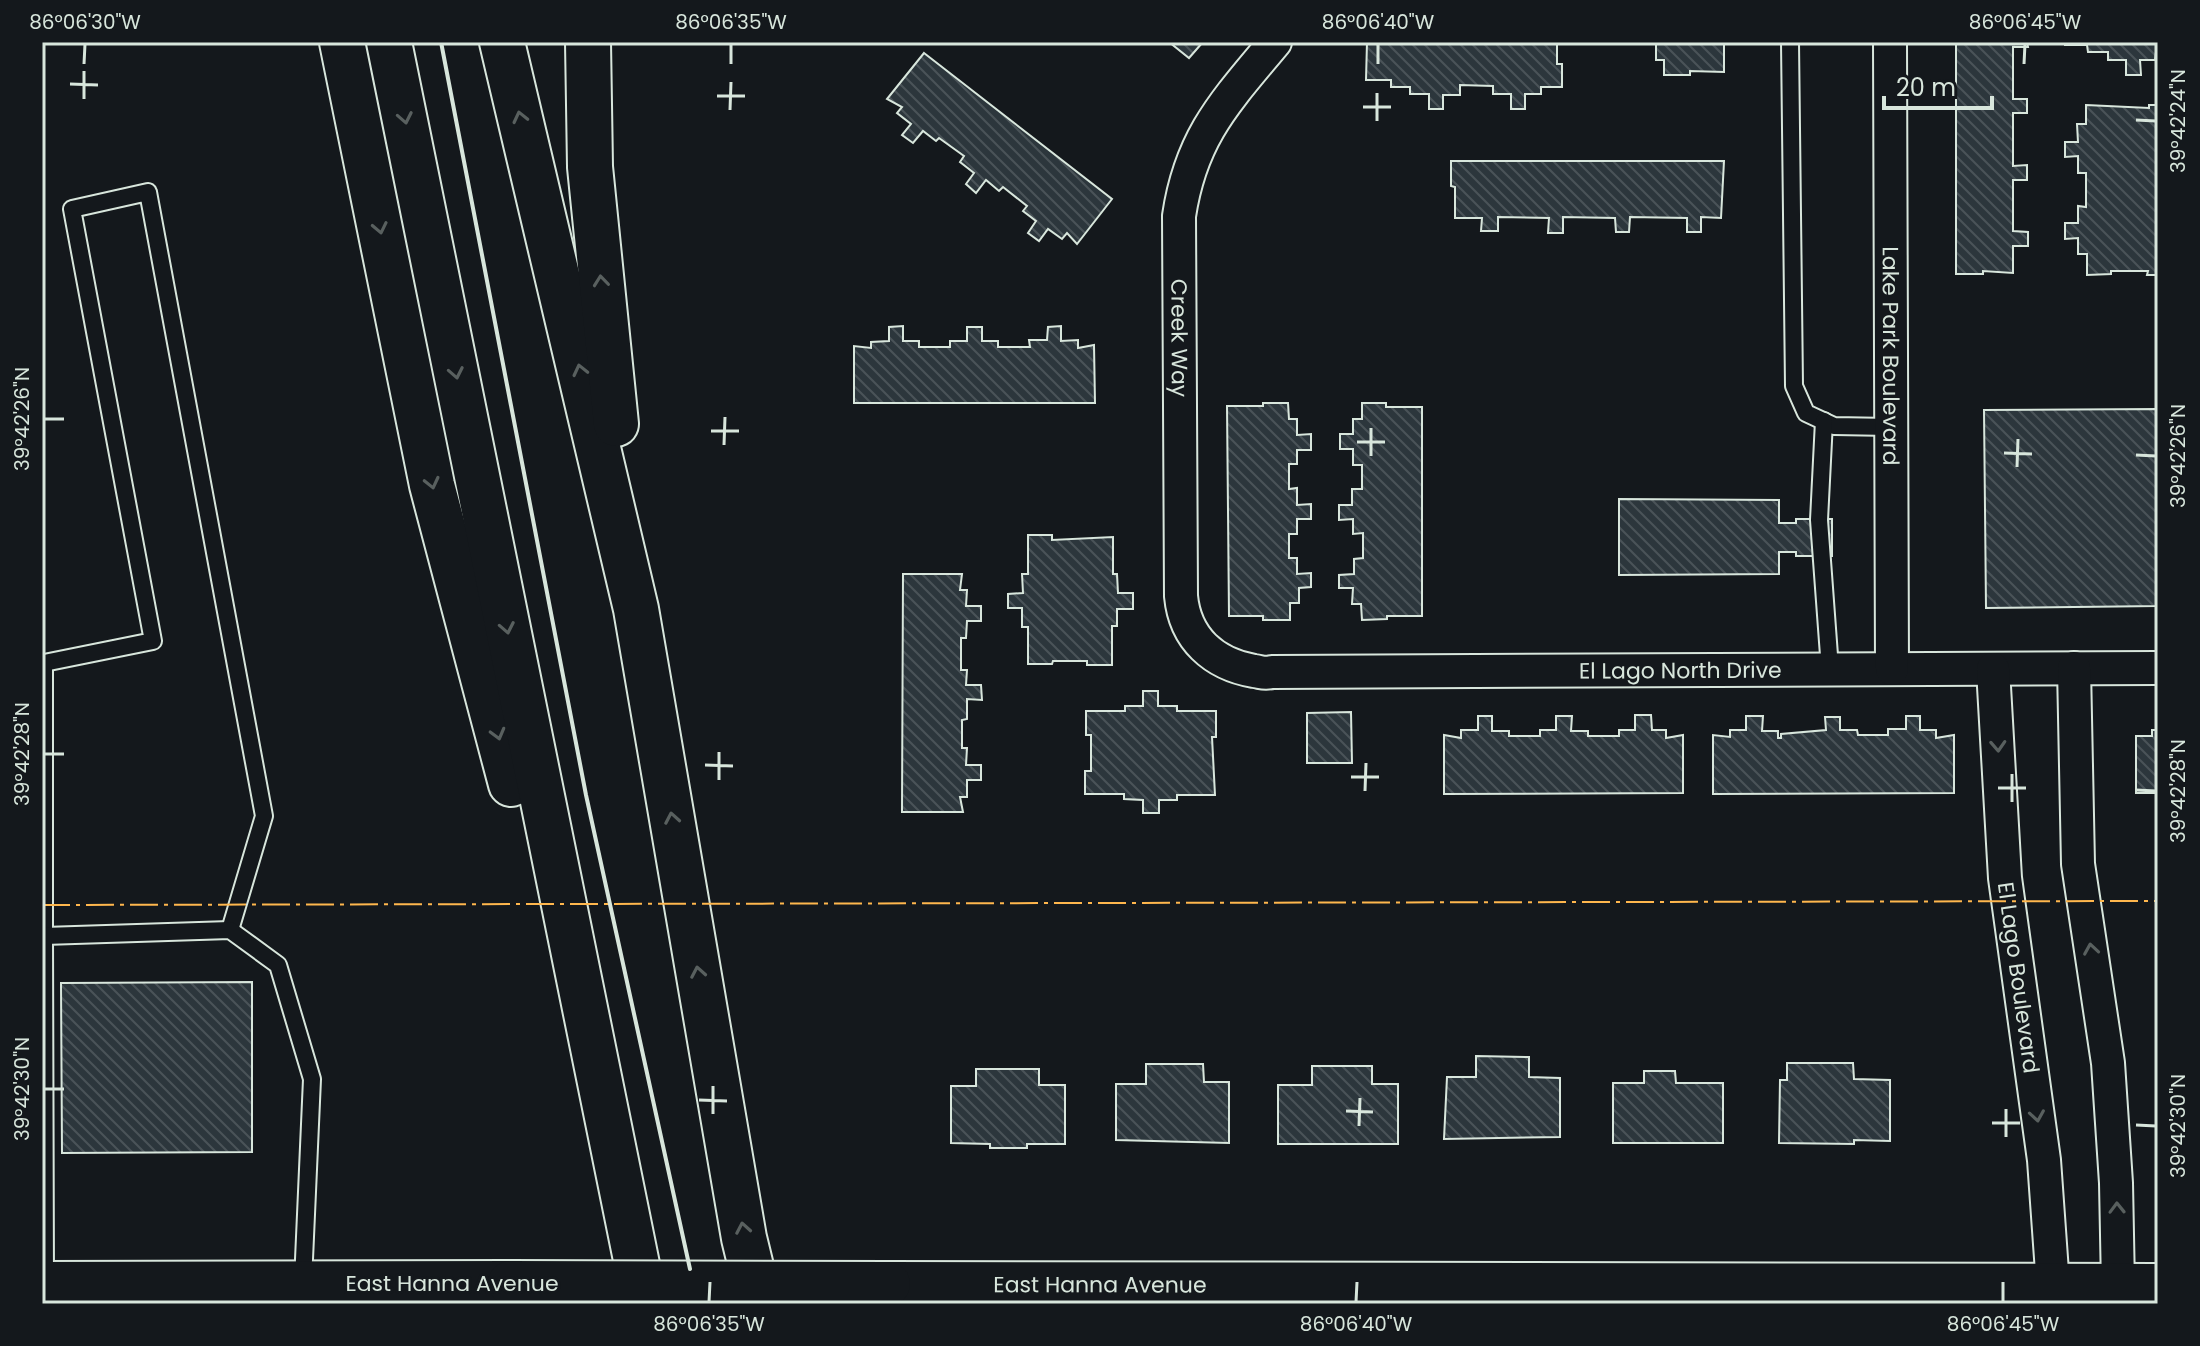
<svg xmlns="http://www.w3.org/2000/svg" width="2200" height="1346" font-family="Poppins,sans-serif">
  <defs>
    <pattern id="building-back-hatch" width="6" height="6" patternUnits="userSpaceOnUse" patternTransform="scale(2)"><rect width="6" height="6" fill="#2c363c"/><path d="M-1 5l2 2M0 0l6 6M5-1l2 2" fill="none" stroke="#4a5358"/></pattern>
  </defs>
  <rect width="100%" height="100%" fill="#14181c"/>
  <g fill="url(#building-back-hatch)" stroke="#d8e6dc" stroke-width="2">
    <path d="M 1169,42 L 1203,42 L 1189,58 Z"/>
    <path d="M 1367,42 L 1557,42 L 1557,64 L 1562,64 L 1562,87 L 1541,87 L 1541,94 L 1525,94 L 1525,109 L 1511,109 L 1511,94 L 1493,94 L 1493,86 L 1460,85 L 1460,95 L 1443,95 L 1443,109 L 1429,109 L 1429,94 L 1410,94 L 1410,87 L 1391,87 L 1391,80 L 1366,80 Z"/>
    <path d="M 1643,42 L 1724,42 L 1724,72 L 1690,71 L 1690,75 L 1664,75 L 1664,60 L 1656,60 L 1656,44 Z"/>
    <path d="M 1956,42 L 2027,42 L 2028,47 L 2013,47 L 2013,99 L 2027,99 L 2027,113 L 2013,113 L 2013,166 L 2027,165 L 2027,180 L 2013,180 L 2013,231 L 2028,232 L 2028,246 L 2013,246 L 2013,273 L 1983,271 L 1983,274 L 1956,274 Z"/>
    <path d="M 2065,42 L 2158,42 L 2158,52 L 2156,52 L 2155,60 L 2140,60 L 2141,75 L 2126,75 L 2126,60 L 2108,60 L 2108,52 L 2088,52 L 2087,45 L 2065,45 Z"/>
    <path d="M 924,53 L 1112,199 L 1077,244 L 1067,233 L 1062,239 L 1048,229 L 1039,241 L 1028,233 L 1036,221 L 1023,211 L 1027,206 L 1003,187 L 999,191 L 986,180 L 976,193 L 966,184 L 974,173 L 960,162 L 964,156 L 939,138 L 936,141 L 923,131 L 913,143 L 902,135 L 911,124 L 897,113 L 902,107 L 887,99 Z"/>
    <path d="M 2086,105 L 2149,108 L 2149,105 L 2158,105 L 2158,275 L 2147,275 L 2148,271 L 2111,271 L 2111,274 L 2087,275 L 2087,254 L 2078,254 L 2078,238 L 2065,239 L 2065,223 L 2078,223 L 2078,206 L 2086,207 L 2086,173 L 2078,173 L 2078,156 L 2065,157 L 2065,142 L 2078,142 L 2077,124 L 2086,124 Z"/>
    <path d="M 1451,161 L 1724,161 L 1721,218 L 1701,217 L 1701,232 L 1687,232 L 1687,218 L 1630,217 L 1629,232 L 1616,232 L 1615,218 L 1563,217 L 1563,233 L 1548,233 L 1549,218 L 1498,217 L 1498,231 L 1481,231 L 1482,218 L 1455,218 L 1455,187 L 1451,186 Z"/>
    <path d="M 903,326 L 903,341 L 919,341 L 919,347 L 950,347 L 950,341 L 967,341 L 967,327 L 982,327 L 982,341 L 998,341 L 998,347 L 1030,347 L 1029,340 L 1047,340 L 1048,327 L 1061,326 L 1061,341 L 1078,340 L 1078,348 L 1094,345 L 1095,403 L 854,403 L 854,346 L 871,348 L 871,342 L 889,341 L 889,327 Z"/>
    <path d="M 1263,403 L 1288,403 L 1289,419 L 1297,419 L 1297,435 L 1311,434 L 1311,450 L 1297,450 L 1297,464 L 1289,464 L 1289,489 L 1297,488 L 1297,505 L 1311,504 L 1311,519 L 1297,519 L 1297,534 L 1289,534 L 1289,558 L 1297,558 L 1297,574 L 1311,573 L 1311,587 L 1299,588 L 1299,603 L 1290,603 L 1290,620 L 1263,620 L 1263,616 L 1229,616 L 1227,406 L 1263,406 Z"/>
    <path d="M 1362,403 L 1386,403 L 1386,407 L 1422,407 L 1422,616 L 1387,616 L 1387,619 L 1362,620 L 1361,604 L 1352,604 L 1353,588 L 1339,588 L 1339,575 L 1354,574 L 1354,559 L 1363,558 L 1363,533 L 1353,534 L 1353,519 L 1339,520 L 1339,505 L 1352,505 L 1352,489 L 1362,489 L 1362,465 L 1353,465 L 1353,449 L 1340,449 L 1340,434 L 1353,434 L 1353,419 L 1362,419 Z"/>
    <path d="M 2158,409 L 2158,606 L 1986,608 L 1984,410 Z"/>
    <path d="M 1619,499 L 1779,500 L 1779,523 L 1796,523 L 1796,519 L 1832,519 L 1832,556 L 1796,556 L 1796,552 L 1779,552 L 1779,574 L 1619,575 Z"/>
    <path d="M 1028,535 L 1052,535 L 1052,540 L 1113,537 L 1113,574 L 1117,574 L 1118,593 L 1133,593 L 1133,609 L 1117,609 L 1117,626 L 1112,626 L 1112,665 L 1087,665 L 1087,661 L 1053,661 L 1052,664 L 1028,664 L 1028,627 L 1022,627 L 1022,608 L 1008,608 L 1008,594 L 1023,593 L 1022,574 L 1028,574 Z"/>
    <path d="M 903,574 L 962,574 L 960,590 L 967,590 L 966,606 L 981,606 L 981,621 L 967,621 L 966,638 L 961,638 L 961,670 L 967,670 L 966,685 L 981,685 L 982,700 L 967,699 L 967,719 L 962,720 L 962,748 L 967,748 L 966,765 L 981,765 L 981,780 L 967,780 L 967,797 L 960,797 L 963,812 L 902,812 Z"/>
    <path d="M 1143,691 L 1158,691 L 1158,706 L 1177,706 L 1177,711 L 1216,711 L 1216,737 L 1212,737 L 1215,795 L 1177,795 L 1177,800 L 1159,800 L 1159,813 L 1143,813 L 1143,800 L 1124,799 L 1124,794 L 1085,794 L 1085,771 L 1091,771 L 1091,735 L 1086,735 L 1086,711 L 1125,711 L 1125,706 L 1143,706 Z"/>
    <path d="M 1351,712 L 1352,763 L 1307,763 L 1307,713 Z"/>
    <path d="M 1635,715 L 1651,715 L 1652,730 L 1666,730 L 1666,738 L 1683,735 L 1683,793 L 1444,794 L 1444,735 L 1461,738 L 1461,730 L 1478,730 L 1478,716 L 1492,716 L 1492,731 L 1509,731 L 1509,736 L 1540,736 L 1540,730 L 1556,730 L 1556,716 L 1572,716 L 1571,731 L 1588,731 L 1588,736 L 1619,736 L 1619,730 L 1635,730 Z"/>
    <path d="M 1746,716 L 1763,716 L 1762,731 L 1778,731 L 1778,738 L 1781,738 L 1781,734 L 1826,730 L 1825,717 L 1840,717 L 1840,730 L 1857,730 L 1858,735 L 1888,735 L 1888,729 L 1906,729 L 1906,716 L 1920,716 L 1920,730 L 1936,730 L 1936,738 L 1954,735 L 1954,793 L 1713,794 L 1713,735 L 1730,737 L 1730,730 L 1746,730 Z"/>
    <path d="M 2152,730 L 2158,730 L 2158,793 L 2136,793 L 2136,736 L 2152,736 Z"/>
    <path d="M 252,982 L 252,1152 L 62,1153 L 61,983 Z"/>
    <path d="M 1476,1056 L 1529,1057 L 1529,1077 L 1560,1078 L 1560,1137 L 1444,1139 L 1447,1077 L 1476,1077 Z"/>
    <path d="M 1787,1063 L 1853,1063 L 1854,1079 L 1890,1080 L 1890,1141 L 1854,1140 L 1854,1144 L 1779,1143 L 1780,1080 L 1787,1080 Z"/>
    <path d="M 1146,1064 L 1203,1064 L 1204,1082 L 1229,1082 L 1229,1143 L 1116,1140 L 1116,1084 L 1146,1084 Z"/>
    <path d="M 1312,1066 L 1372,1066 L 1372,1084 L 1398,1084 L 1398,1144 L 1278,1144 L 1278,1085 L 1312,1085 Z"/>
    <path d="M 976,1069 L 1039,1069 L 1039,1085 L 1065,1085 L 1065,1144 L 1027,1144 L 1027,1148 L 990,1148 L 990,1144 L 951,1143 L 951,1086 L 976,1086 Z"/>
    <path d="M 1644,1071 L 1675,1071 L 1676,1083 L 1723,1083 L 1723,1143 L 1613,1143 L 1613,1083 L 1644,1083 Z"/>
  </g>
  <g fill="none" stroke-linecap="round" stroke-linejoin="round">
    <defs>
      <g id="service">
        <path d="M 1790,42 L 1794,386 L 1806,413 L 1834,426 L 1891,427"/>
        <path d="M 1824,421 L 1819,520 L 1830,669"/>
        <path d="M 44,936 L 44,663 L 153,641 L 72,209 L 148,192 L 264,816 L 230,930"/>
        <path d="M 45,1281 L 44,936 L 230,930 L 278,965 L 312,1079 L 303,1282"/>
      </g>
      <g id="minor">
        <path id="s1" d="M 1275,42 C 1226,101 1191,136 1179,216 L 1181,596 C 1185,639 1214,664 1254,671 C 1262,672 1264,674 1272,672 L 2158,668"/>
        <path id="s2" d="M 1890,42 L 1892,669"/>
        <path d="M 2074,668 L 2078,864 L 2108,1063 L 2116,1183 L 2118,1286"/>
        <path id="s3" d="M 1993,669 L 2005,878 L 2044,1160 L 2053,1286"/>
      </g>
      <g id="secondary">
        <path d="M 42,1284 L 510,1283"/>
        <path id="s4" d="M 888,1284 L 2158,1286"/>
      </g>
      <g id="motorway">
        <path d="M 342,42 L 432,485 L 511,784"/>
        <path d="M 389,42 L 645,1304"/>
        <path d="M 502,42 L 636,609 L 744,1238 L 760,1304"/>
        <path d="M 588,42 L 590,167 L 616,424"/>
      </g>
    </defs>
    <use href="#service" stroke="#d8e6dc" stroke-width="20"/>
    <use href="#minor" stroke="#d8e6dc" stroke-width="36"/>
    <use href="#secondary" stroke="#d8e6dc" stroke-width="48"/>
    <use href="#motorway" stroke="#d8e6dc" stroke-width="48"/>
    <use href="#service" stroke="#14181c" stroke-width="16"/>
    <use href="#minor" stroke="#14181c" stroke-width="32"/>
    <use href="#secondary" stroke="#14181c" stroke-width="44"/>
    <use href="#motorway" stroke="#14181c" stroke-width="44"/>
    <defs>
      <path id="secondary-bridge" d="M 510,1283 L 888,1284"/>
    </defs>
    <use href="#secondary-bridge" stroke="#d8e6dc" stroke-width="48" stroke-linecap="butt"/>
    <use href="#secondary-bridge" stroke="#14181c" stroke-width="44"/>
    <path stroke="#d8e6dc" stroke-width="4" d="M 441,42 L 586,795 L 690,1269"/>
    <path stroke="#ffb74d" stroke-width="2" stroke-dasharray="28 6 4 6" stroke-linecap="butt" d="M 42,905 L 2158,901"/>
  </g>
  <defs><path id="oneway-chevron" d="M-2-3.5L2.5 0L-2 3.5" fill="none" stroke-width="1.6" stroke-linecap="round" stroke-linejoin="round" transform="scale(2)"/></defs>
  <g stroke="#59605f">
    <use href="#oneway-chevron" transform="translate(520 117) rotate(-103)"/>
    <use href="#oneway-chevron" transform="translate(405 118) rotate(79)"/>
    <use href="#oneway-chevron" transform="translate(380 228) rotate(78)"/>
    <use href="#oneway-chevron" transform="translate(601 281) rotate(-96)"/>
    <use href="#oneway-chevron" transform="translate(580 370) rotate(-103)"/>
    <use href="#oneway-chevron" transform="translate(456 373) rotate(79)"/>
    <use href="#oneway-chevron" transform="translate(432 483) rotate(77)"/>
    <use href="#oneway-chevron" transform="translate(507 628) rotate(79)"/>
    <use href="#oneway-chevron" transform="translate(498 734) rotate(75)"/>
    <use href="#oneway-chevron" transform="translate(1998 746) rotate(87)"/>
    <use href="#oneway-chevron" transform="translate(672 818) rotate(-100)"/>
    <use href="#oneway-chevron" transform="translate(2091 949) rotate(-99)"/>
    <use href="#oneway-chevron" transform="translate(698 972) rotate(-100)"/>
    <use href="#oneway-chevron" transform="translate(2037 1116) rotate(81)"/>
    <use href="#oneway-chevron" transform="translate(2117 1208) rotate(-91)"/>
    <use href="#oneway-chevron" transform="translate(743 1228) rotate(-100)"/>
  </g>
  <path fill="none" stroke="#d8e6dc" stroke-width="3" d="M 84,64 L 85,44M 731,64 L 731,44M 1378,64 L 1378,44M 2024,64 L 2025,44M 70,84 L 98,85M 717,96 L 745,96M 84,99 L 84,71M 1363,107 L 1391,107M 730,110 L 731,82M 2136,120 L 2156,121M 1377,121 L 1377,93M 44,419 L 64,419M 711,431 L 739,431M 1357,442 L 1385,442M 724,445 L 725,417M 2004,453 L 2032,454M 2136,455 L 2156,456M 1371,456 L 1371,428M 2017,467 L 2018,439M 44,754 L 64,754M 705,765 L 733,766M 1351,777 L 1379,777M 719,780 L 719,752M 1998,788 L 2026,788M 2136,790 L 2156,791M 1365,791 L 1366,763M 2012,802 L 2012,774M 44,1089 L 64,1089M 699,1100 L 727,1101M 1346,1111 L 1373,1112M 713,1114 L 713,1086M 1992,1123 L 2020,1123M 2136,1125 L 2156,1126M 1359,1126 L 1360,1098M 2006,1137 L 2006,1109M 709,1302 L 710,1282M 1356,1302 L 1357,1282M 2003,1302 L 2003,1282"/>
  <g text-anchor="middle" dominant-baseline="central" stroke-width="6" stroke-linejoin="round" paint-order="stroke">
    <g font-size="22" fill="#d8e6dc" stroke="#14181c">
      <text stroke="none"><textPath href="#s1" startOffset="324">Creek Way</textPath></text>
      <text stroke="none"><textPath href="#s2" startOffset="314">Lake Park Boulevard</textPath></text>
      <text stroke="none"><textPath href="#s1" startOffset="1122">El Lago North Drive</textPath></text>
      <text stroke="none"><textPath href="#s3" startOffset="310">El Lago Boulevard</textPath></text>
      <text x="452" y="1283">East Hanna Avenue</text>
      <text stroke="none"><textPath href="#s4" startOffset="212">East Hanna Avenue</textPath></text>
    </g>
  </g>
  <rect width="2200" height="1346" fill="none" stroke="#14181c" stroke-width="88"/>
  <path d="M1884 96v12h108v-12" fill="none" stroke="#d8e6dc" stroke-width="4"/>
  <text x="1896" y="96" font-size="24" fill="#d8e6dc" stroke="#14181c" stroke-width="6" paint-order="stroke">20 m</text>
  <rect x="44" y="44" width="2112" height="1258" fill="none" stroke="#d8e6dc" stroke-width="3"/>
  <g font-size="20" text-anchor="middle" fill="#d8e6dc">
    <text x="85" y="29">86°06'30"W</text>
    <text x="731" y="29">86°06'35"W</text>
    <text x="1378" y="29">86°06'40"W</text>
    <text x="2025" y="29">86°06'45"W</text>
    <text transform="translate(2178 121) rotate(-90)" y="7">39°42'24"N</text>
    <text transform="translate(22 419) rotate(-90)" y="7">39°42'26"N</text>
    <text transform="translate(2178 456) rotate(-90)" y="7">39°42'26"N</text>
    <text transform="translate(22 754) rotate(-90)" y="7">39°42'28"N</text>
    <text transform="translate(2178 791) rotate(-90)" y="7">39°42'28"N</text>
    <text transform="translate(22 1089) rotate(-90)" y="7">39°42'30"N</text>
    <text transform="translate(2178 1126) rotate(-90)" y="7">39°42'30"N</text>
    <text x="709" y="1331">86°06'35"W</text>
    <text x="1356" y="1331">86°06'40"W</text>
    <text x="2003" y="1331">86°06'45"W</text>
  </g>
</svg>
